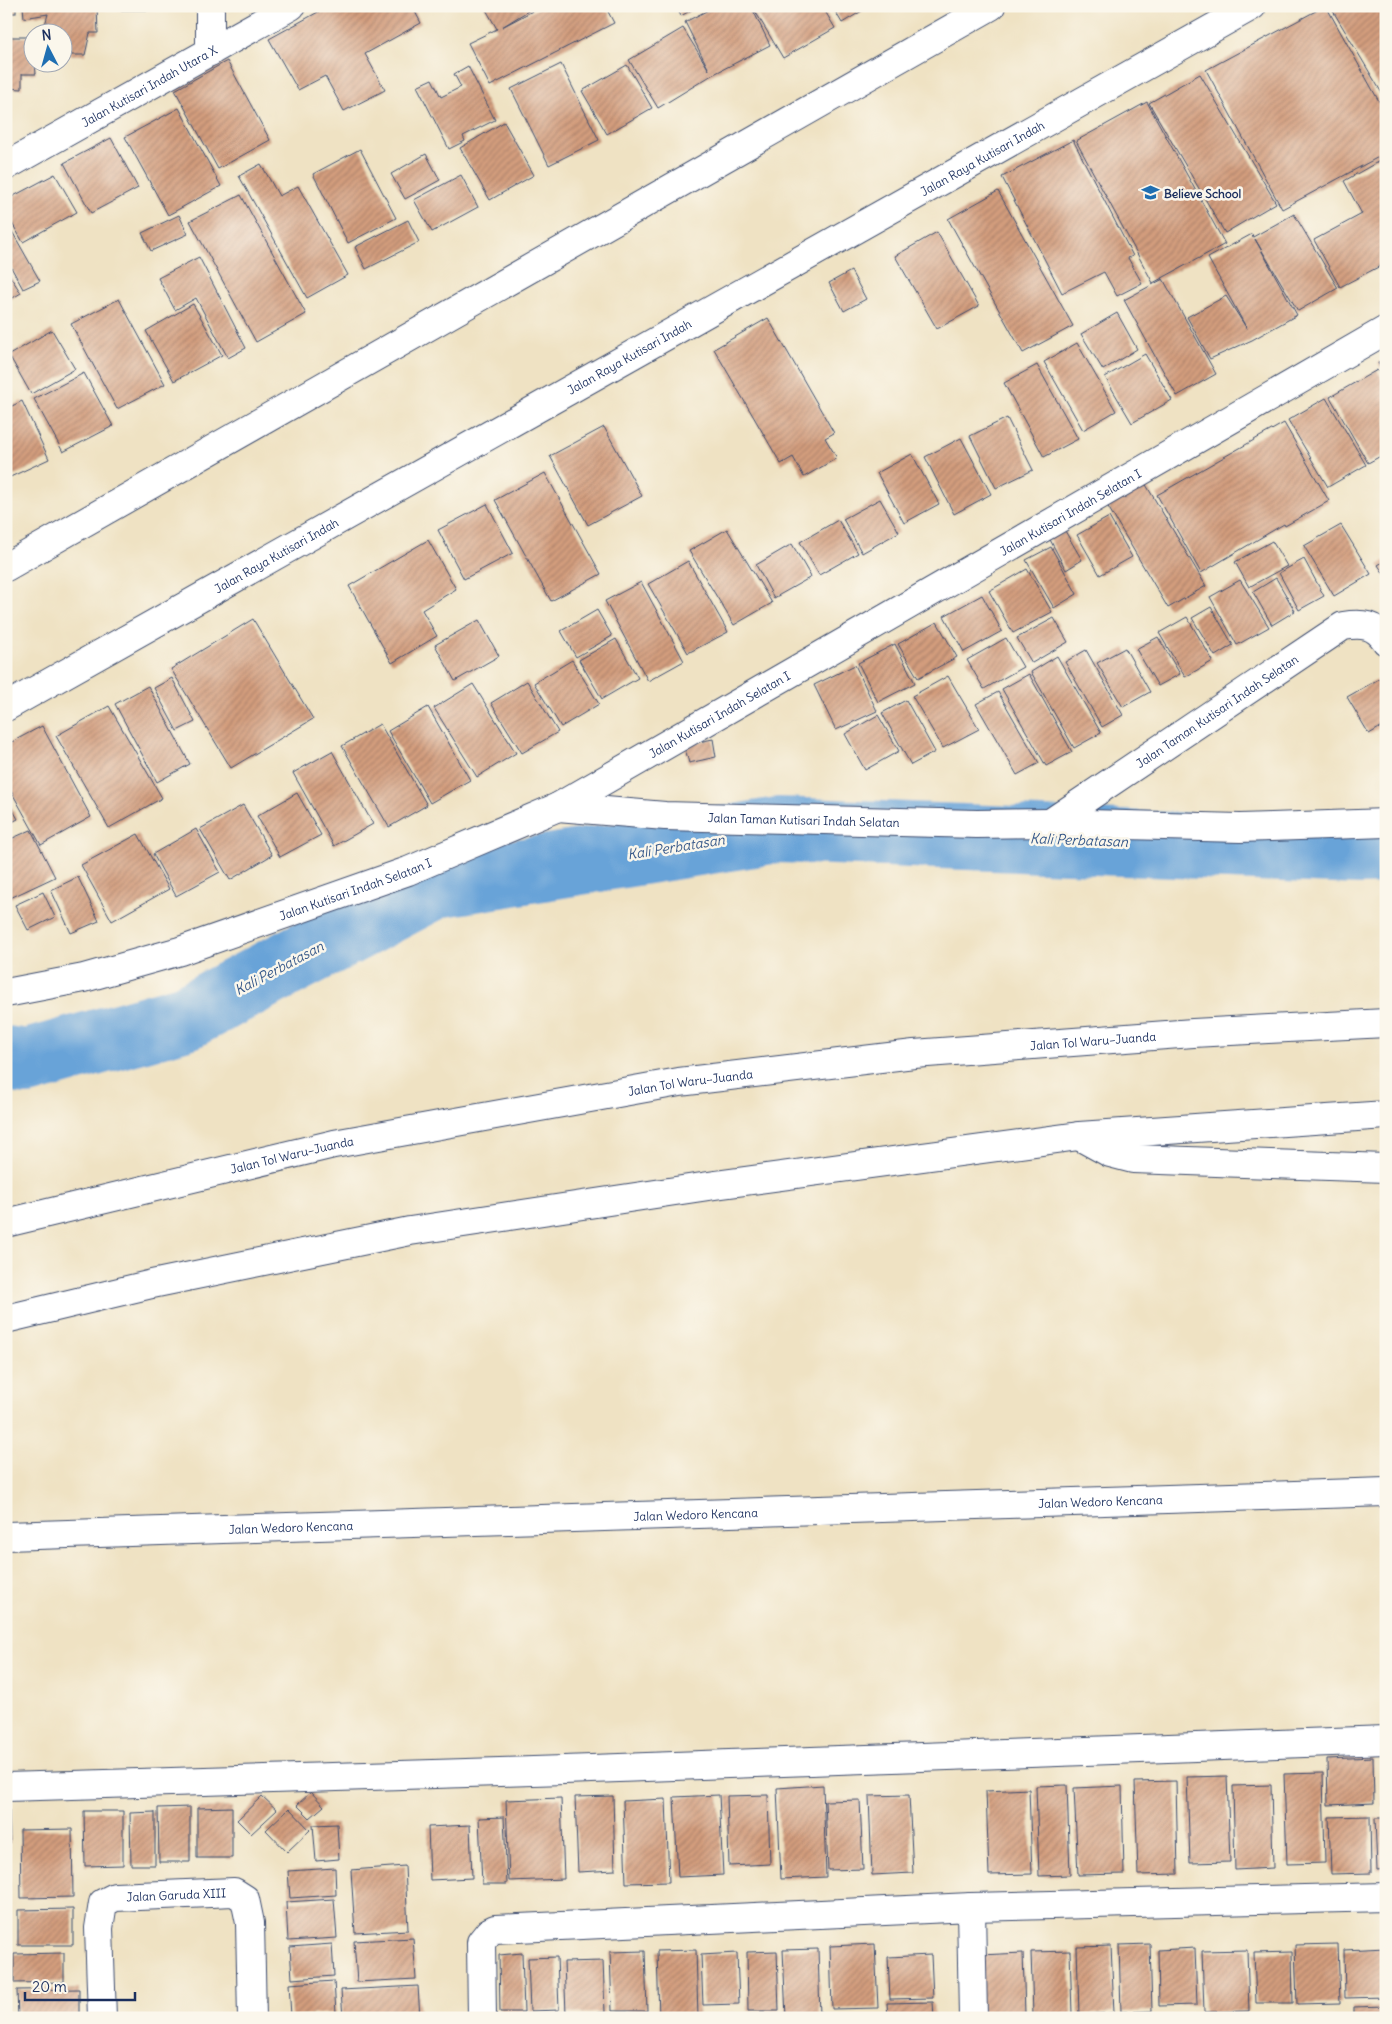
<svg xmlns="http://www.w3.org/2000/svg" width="1392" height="2024" font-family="Delius,sans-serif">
  <defs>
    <pattern id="building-hatch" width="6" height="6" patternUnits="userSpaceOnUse" patternTransform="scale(1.25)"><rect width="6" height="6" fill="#d39d7d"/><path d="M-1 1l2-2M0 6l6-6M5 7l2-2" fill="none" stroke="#aa806a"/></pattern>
  </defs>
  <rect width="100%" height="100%" fill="#fbf7ec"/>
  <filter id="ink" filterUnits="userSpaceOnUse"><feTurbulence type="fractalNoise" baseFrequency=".02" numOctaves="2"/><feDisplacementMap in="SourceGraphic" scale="10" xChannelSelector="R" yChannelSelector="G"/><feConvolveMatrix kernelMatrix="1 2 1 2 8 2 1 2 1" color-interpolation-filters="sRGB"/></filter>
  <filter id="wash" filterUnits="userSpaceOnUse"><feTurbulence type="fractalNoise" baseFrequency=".0096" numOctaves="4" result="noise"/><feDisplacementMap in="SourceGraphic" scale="20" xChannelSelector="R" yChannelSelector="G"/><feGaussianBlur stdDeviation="1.12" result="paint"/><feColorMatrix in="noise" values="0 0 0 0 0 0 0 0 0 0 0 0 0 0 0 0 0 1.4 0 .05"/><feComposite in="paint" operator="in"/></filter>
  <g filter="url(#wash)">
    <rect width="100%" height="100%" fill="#efe2c3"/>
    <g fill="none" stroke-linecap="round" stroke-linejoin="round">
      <path stroke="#67a3d8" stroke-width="66" d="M 6,1059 L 27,1062 L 186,1017 L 437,885 L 778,830 L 1360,852 L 1386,851"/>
    </g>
    <g id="blocks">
      <g fill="url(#building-hatch)">
        <rect x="6" y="6" width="10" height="7"/>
        <path d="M 23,6 L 97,6 L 98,33 L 90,33 L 85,55 L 62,55 L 62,32 L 43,32 L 48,14 L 24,18 Z"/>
        <rect x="100" y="6" width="61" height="4"/>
        <path d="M 329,6 L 412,6 L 421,23 L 365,54 L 385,90 L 344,111 L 325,76 L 298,90 L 269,39 Z"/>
        <path d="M 484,6 L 536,6 L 502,27 L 542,6 L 605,6 L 614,23 L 490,86 L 468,43 L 497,29 Z"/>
        <path d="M 676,6 L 698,6 L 681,16 Z"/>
        <path d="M 716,6 L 751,6 L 770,45 L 712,75 L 658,108 L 629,60 L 683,28 L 709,70 L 685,22 Z"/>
        <path d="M 752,6 L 822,6 L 835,28 L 783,58 Z"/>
        <path d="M 832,6 L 870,6 L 842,23 Z"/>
        <path d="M 1325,6 L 1326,6 L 1386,114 L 1386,153 L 1282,209 L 1206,70 Z"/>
        <path d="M 1330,6 L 1386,6 L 1386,100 Z"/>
        <path d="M 6,37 L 32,37 L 32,62 L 35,62 L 36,74 L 22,74 L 22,89 L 6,88 Z"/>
        <path d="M 227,61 L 270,140 L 218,169 L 175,90 Z"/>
        <path d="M 561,64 L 599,140 L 549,165 L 511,89 Z"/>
        <path d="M 627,65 L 652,108 L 607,134 L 582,91 Z"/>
        <path d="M 468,66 L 495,120 L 463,136 L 465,141 L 449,149 L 417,86 L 432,79 L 441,97 L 461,87 L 454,74 Z"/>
        <path d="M 1200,74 L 1276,203 L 1225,233 L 1149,103 Z"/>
        <path d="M 1147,102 L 1225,244 L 1153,283 L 1076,141 Z"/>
        <path d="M 179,108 L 221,186 L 168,215 L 125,137 Z"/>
        <path d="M 504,122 L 534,175 L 490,200 L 460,148 Z"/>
        <path d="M 111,138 L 138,188 L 91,213 L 64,163 Z"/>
        <path d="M 1073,140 L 1133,256 L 1128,258 L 1142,283 L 1117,296 L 1104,272 L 1062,293 L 1002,177 Z"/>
        <path d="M 360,149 L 396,218 L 348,243 L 313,174 Z"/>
        <path d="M 426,154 L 440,180 L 405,199 L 391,174 Z"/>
        <path d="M 1383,159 L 1386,163 L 1386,263 L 1340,287 L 1314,240 L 1362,214 L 1344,181 Z"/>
        <path d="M 261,164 L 279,196 L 298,186 L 348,275 L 307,298 L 239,176 Z"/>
        <path d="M 55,174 L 77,212 L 23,242 L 6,213 L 6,200 Z"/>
        <path d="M 461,175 L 478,207 L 432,232 L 414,200 Z"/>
        <path d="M 998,191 L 1073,326 L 1023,353 L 948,219 Z"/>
        <path d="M 241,195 L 306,314 L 256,342 L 190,221 Z"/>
        <path d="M 1294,214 L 1338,288 L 1298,311 L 1255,239 L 1297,315 L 1252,340 L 1210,359 L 1187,317 L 1226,296 L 1247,329 L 1208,258 L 1252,234 L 1253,237 Z"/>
        <path d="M 179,215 L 188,234 L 151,251 L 142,233 Z"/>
        <path d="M 408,220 L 419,242 L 366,269 L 355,247 Z"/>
        <path d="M 9,226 L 40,281 L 23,289 L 6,258 L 6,227 Z"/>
        <path d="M 937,232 L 979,306 L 937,329 L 895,256 Z"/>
        <path d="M 199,257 L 246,348 L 228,358 L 196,298 L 175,310 L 158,278 Z"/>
        <path d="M 6,270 L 21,293 L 6,302 Z"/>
        <path d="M 851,271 L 866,299 L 844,311 L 829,283 Z"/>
        <path d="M 1163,279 L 1216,374 L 1177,396 L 1124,300 Z"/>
        <path d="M 119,299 L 165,384 L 117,409 L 71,324 Z"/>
        <path d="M 193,304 L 222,355 L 174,381 L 146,331 Z"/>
        <path d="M 1117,313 L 1137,349 L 1103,370 L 1081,334 Z"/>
        <path d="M 768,318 L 834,433 L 825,438 L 837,458 L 804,477 L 793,457 L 781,464 L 714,349 Z"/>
        <path d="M 52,330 L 75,369 L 31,394 L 9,355 Z"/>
        <path d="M 1077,343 L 1116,411 L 1083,430 L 1044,362 Z"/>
        <path d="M 1145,354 L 1172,400 L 1132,423 L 1105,377 Z"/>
        <path d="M 1386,359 L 1386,377 L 1378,363 Z"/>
        <path d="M 1037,365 L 1078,439 L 1044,457 L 1004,383 Z"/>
        <path d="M 1377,370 L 1386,385 L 1386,453 L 1368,463 L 1330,397 Z"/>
        <path d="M 84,373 L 113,426 L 63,452 L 34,399 Z"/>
        <path d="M 1326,398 L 1366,465 L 1328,487 L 1288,420 Z"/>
        <path d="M 22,401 L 49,459 L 6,479 L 6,409 Z"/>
        <path d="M 1007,418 L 1033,470 L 996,488 L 970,436 Z"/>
        <path d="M 1284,423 L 1329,501 L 1285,526 L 1284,524 L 1201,573 L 1157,495 Z"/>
        <path d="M 604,427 L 642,496 L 588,525 L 550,456 Z"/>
        <path d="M 961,438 L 991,494 L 954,514 L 925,457 Z"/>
        <path d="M 912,454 L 939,504 L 904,523 L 877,473 Z"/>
        <path d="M 545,473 L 601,574 L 551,601 L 495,500 Z"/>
        <path d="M 1145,483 L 1206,586 L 1168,608 L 1107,505 Z"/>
        <path d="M 880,499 L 899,532 L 862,553 L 843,519 Z"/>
        <path d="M 487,504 L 513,553 L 464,579 L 438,530 Z"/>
        <path d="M 1109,517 L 1132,557 L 1100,575 L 1077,535 Z"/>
        <path d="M 838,520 L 858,553 L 819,575 L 800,542 Z"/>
        <path d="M 1061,524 L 1082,560 L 1066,570 L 1046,532 Z"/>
        <path d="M 1341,525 L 1371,574 L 1334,596 L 1304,546 Z"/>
        <path d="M 727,529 L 772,603 L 734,625 L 689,551 Z"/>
        <path d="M 428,540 L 456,589 L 422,610 L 437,636 L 392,663 L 349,586 Z"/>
        <path d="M 1272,541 L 1287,566 L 1249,587 L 1235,562 Z"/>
        <path d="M 792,544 L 811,577 L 774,598 L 756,565 Z"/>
        <path d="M 1051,547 L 1077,594 L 1054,608 L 1026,560 Z"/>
        <path d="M 1304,559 L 1324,596 L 1299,610 L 1279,573 Z"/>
        <path d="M 1386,560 L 1386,577 L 1378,565 Z"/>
        <path d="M 688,561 L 728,632 L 688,653 L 648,584 Z"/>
        <path d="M 1027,569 L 1052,612 L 1013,633 L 989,591 Z"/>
        <path d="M 1276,578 L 1295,611 L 1272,625 L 1253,592 Z"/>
        <path d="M 1240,580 L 1269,627 L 1237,645 L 1210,597 Z"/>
        <path d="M 641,582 L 684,661 L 648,681 L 605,601 Z"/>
        <path d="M 982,595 L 1002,631 L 964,652 L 944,616 Z"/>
        <path d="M 1211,607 L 1233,645 L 1215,656 L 1192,618 Z"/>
        <path d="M 597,610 L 612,636 L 576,657 L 561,631 Z"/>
        <path d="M 1187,617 L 1213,661 L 1185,677 L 1159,633 Z"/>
        <path d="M 1054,618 L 1068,642 L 1032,663 L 1017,638 Z"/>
        <path d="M 253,619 L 313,719 L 231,768 L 171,669 Z"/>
        <path d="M 479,620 L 499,656 L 455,681 L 435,645 Z"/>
        <path d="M 937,622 L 957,657 L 918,678 L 898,644 Z"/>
        <path d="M 1158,637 L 1180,674 L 1158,686 L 1136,649 Z"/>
        <path d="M 1006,638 L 1023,667 L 984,689 L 967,660 Z"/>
        <path d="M 616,639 L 638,678 L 602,699 L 579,660 Z"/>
        <path d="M 895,644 L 915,683 L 878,702 L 858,663 Z"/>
        <path d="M 1125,648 L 1150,692 L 1123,707 L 1097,663 Z"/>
        <path d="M 1086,650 L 1123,715 L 1102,727 L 1065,662 Z"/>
        <path d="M 1057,656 L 1101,733 L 1074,748 L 1031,672 Z"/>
        <path d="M 572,660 L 599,704 L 561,727 L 534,683 Z"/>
        <path d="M 855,665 L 877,711 L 836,730 L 814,685 Z"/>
        <path d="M 1029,674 L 1072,752 L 1046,766 L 1002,689 Z"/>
        <path d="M 948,676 L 979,729 L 943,748 L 912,696 Z"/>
        <path d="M 1384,676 L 1386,679 L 1386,724 L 1369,734 L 1347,697 Z"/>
        <path d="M 172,678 L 195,722 L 177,731 L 154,688 Z"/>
        <path d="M 527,681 L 558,732 L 522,753 L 491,703 Z"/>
        <path d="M 473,684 L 516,753 L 477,777 L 434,708 Z"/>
        <path d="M 148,686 L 190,764 L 157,782 L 115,704 Z"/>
        <path d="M 998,692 L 1039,763 L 1017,775 L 976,704 Z"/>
        <path d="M 906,700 L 935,752 L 911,765 L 882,713 Z"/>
        <path d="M 109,706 L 162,798 L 109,828 L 56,736 Z"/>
        <path d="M 428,707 L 470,780 L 430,803 L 388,731 Z"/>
        <path d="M 878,715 L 899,751 L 865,770 L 845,734 Z"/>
        <path d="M 380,724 L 427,805 L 389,827 L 342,746 Z"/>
        <path d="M 42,726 L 91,817 L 41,845 L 6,782 L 6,745 Z"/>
        <path d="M 713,739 L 716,757 L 689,763 L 684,745 Z"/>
        <path d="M 332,751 L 373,824 L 334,846 L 293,773 Z"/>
        <path d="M 297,793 L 321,835 L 280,857 L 257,816 Z"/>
        <path d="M 6,798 L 18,819 L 6,825 Z"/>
        <path d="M 243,805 L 272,855 L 230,880 L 200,829 Z"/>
        <path d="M 196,829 L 220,872 L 176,896 L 153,854 Z"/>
        <path d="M 31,830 L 55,877 L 6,900 L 6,841 Z"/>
        <path d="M 138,834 L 169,889 L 112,921 L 81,865 Z"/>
        <path d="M 78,877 L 99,921 L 71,933 L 51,890 Z"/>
        <path d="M 43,892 L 55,917 L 28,930 L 15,905 Z"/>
        <path d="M 1373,1757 L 1374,1803 L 1328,1805 L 1327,1759 Z"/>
        <path d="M 1382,1758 L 1386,1758 L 1386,1806 L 1383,1806 Z"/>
        <path d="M 1323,1773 L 1325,1863 L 1287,1864 L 1284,1774 Z"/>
        <path d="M 1227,1776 L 1230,1862 L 1190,1863 L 1187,1777 Z"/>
        <path d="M 1176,1781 L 1178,1874 L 1138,1875 L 1135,1782 Z"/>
        <path d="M 823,1785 L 826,1877 L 781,1879 L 777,1788 Z"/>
        <path d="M 1067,1785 L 1070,1875 L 1039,1876 L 1036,1786 Z"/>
        <path d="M 1271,1785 L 1273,1868 L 1235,1870 L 1233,1786 Z"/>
        <path d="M 1122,1786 L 1124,1874 L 1078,1875 L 1074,1788 Z"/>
        <path d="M 1029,1789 L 1032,1874 L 989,1875 L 986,1791 Z"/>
        <path d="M 311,1792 L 324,1806 L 310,1818 L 297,1805 Z"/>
        <path d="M 719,1795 L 723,1875 L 678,1877 L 674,1797 Z"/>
        <path d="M 768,1795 L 770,1864 L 729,1866 L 727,1796 Z"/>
        <path d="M 909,1795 L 913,1873 L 872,1875 L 869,1796 Z"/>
        <path d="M 262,1796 L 277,1810 L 251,1834 L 237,1820 Z"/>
        <path d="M 613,1796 L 615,1870 L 578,1872 L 575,1797 Z"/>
        <path d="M 561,1798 L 564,1879 L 509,1881 L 506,1800 Z"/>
        <path d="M 666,1799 L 669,1882 L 626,1883 L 623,1801 Z"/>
        <path d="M 860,1800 L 863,1869 L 828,1870 L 825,1801 Z"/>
        <path d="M 6,1804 L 9,1804 L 10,1843 L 6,1843 Z"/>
        <path d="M 190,1807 L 190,1862 L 159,1862 L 158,1808 Z"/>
        <path d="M 232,1807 L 232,1858 L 197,1858 L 197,1808 Z"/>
        <path d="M 289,1808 L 310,1830 L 287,1852 L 266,1830 Z"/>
        <path d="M 84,1811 L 123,1811 L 123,1865 L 85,1866 Z"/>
        <path d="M 155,1812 L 155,1865 L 131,1865 L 130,1813 Z"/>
        <path d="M 1370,1816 L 1371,1873 L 1331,1874 L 1329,1817 Z"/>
        <path d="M 504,1817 L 507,1884 L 482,1884 L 479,1818 Z"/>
        <path d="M 1375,1818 L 1386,1818 L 1386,1869 L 1377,1870 Z"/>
        <path d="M 337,1824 L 339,1859 L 316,1861 L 313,1825 Z"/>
        <path d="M 470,1825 L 472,1878 L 430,1880 L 428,1827 Z"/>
        <path d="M 72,1829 L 73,1897 L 21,1898 L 20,1830 Z"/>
        <path d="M 6,1849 L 9,1849 L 10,1887 L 6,1887 Z"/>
        <path d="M 405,1866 L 408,1930 L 355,1933 L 351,1870 Z"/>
        <path d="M 335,1868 L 336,1895 L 290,1898 L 288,1871 Z"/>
        <rect x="6" y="1895" width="3" height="49"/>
        <path d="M 334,1899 L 337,1938 L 288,1941 L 286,1902 Z"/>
        <path d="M 73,1909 L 73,1945 L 18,1945 L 18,1910 Z"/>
        <path d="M 413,1938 L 416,1979 L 357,1982 L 354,1941 Z"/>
        <path d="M 332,1944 L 334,1976 L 292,1979 L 290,1947 Z"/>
        <path d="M 875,1944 L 878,2008 L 832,2009 L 830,1946 Z"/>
        <path d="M 1150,1944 L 1152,2011 L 1121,2012 L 1119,1945 Z"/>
        <path d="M 1338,1944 L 1340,2003 L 1297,2004 L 1295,1945 Z"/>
        <path d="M 1111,1946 L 1114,2013 L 1079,2015 L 1077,1947 Z"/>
        <path d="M 1195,1948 L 1197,2005 L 1159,2006 L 1158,1950 Z"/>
        <path d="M 1386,1948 L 1386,1997 L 1345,1998 L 1344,1950 Z"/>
        <path d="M 818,1949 L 820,2017 L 786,2018 L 783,1950 Z"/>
        <path d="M 696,1950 L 698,2017 L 659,2018 L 657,1951 Z"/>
        <path d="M 1247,1950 L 1249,2011 L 1204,2012 L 1202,1951 Z"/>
        <path d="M 645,1951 L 647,2011 L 612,2011 L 610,1952 Z"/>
        <path d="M 777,1951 L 779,2011 L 748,2011 L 747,1952 Z"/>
        <path d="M 1070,1951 L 1072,2014 L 1033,2015 L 1031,1952 Z"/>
        <path d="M 1292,1952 L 1293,2003 L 1256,2003 L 1254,1953 Z"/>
        <path d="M 64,1953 L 64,1982 L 14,1983 L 14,1954 Z"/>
        <path d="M 522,1953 L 524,2012 L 500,2012 L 499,1955 Z"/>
        <path d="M 737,1953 L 739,2004 L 703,2005 L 701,1955 Z"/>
        <path d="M 1023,1953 L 1025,2014 L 982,2016 L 980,1955 Z"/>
        <path d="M 931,1955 L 933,1998 L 890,1999 L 888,1957 Z"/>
        <path d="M 557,1957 L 559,2010 L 530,2011 L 528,1958 Z"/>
        <path d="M 603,1961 L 605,2013 L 566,2014 L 564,1962 Z"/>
        <path d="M 334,1981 L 336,2013 L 291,2016 L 289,1984 Z"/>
        <path d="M 418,1986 L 420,2018 L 343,2018 L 341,1990 Z"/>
        <path d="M 79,1989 L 79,2018 L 18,2018 L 17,1990 Z"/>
        <path d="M 933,2002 L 934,2018 L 888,2018 L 887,2003 Z"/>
        <path d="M 1386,2006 L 1386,2018 L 1353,2018 L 1353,2007 Z"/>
      </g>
    </g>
  </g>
  <g filter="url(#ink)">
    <use href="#blocks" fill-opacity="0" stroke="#3b4a6d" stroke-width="1"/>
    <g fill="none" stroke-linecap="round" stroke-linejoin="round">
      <defs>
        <g id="minor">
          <path d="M 210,52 L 210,6"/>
          <path id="s1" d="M 6,166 L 291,6"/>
          <path d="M 6,567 L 991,6"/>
          <path id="s2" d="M 6,707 L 1252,6"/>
          <path id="s3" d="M 558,807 L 665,816 L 977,824 L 1050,823 L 1240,828 L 1386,823"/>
          <path id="s4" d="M 1050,823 L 1343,626 C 1362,623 1375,624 1386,641"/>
          <path id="s5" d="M 6,993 L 84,978 L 180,951 L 408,871 L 558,807 L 1386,330"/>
          <path id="s6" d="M 6,1536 L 1386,1492"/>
          <path d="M 6,1787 L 564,1770 L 1386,1740"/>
          <path d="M 971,1907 L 973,2018"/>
          <path id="s7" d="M 102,2018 L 99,1928 L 103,1903 L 115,1897 L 234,1892 L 245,1899 L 250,1923 L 252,2018"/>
          <path d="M 482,2018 L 481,1942 L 489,1932 L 495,1929 L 971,1907 L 1386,1897"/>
        </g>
        <g id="highway">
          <path d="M 1079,1136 L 1110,1153 L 1133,1159 L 1386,1168"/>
          <path id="s8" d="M 6,1223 L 334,1144 L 679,1082 L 914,1054 L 1193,1033 L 1386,1023"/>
          <path d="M 6,1319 L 152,1284 L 410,1231 L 715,1185 L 1079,1136 L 1386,1115"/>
        </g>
      </defs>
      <use href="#minor" stroke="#3b4a6d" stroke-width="30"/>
      <use href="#highway" stroke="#3b4a6d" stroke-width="30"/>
      <use href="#minor" stroke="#fff" stroke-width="28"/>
      <use href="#highway" stroke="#fff" stroke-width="28"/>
    </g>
  </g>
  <defs>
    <symbol id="school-bare" viewBox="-9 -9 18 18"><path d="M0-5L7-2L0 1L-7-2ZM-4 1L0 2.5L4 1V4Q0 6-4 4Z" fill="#1f6fb2" stroke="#fbf7ec" stroke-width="2.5" paint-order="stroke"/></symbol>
  </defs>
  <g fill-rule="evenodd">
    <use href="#school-bare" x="1138" y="180" width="25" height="25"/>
  </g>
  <g text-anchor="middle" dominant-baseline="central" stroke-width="5" stroke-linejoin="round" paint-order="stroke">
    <g font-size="12" fill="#1b2f5e" stroke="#fbf7ec">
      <text stroke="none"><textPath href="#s1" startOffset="164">Jalan Kutisari Indah Utara X</textPath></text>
      <text stroke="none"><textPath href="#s2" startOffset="1120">Jalan Raya Kutisari Indah</textPath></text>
      <text stroke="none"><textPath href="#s2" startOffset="715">Jalan Raya Kutisari Indah</textPath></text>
      <text stroke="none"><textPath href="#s5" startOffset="1175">Jalan Kutisari Indah Selatan I</textPath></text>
      <text stroke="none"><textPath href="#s2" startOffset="310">Jalan Raya Kutisari Indah</textPath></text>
      <text stroke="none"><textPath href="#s4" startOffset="201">Jalan Taman Kutisari Indah Selatan</textPath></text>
      <text stroke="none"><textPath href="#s5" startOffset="770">Jalan Kutisari Indah Selatan I</textPath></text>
      <text stroke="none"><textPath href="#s3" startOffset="246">Jalan Taman Kutisari Indah Selatan</textPath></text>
      <text stroke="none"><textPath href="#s5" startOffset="365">Jalan Kutisari Indah Selatan I</textPath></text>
      <text stroke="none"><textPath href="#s8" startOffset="1104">Jalan Tol Waru–Juanda</textPath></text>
      <text stroke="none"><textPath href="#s8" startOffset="699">Jalan Tol Waru–Juanda</textPath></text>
      <text stroke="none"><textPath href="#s8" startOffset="294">Jalan Tol Waru–Juanda</textPath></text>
      <text stroke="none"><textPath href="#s6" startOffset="1095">Jalan Wedoro Kencana</textPath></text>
      <text stroke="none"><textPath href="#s6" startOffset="690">Jalan Wedoro Kencana</textPath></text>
      <text stroke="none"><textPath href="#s6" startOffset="285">Jalan Wedoro Kencana</textPath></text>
      <text stroke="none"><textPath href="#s7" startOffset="190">Jalan Garuda XIII</textPath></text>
    </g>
    <g font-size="12" font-weight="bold" fill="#1b2f5e" stroke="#fbf7ec" text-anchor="start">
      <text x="1164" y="193">Believe School</text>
    </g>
    <g font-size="14" font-style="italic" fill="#365889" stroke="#fbf7ec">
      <text transform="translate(1079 840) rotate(2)">Kali Perbatasan</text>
      <text transform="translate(676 847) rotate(-9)">Kali Perbatasan</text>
      <text transform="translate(279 968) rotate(-28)">Kali Perbatasan</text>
    </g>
  </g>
  <rect width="1392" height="2024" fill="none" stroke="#fbf7ec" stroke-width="25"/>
  <g transform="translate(48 48) rotate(354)"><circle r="24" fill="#fbf7ec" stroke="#a1a7b3"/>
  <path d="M0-4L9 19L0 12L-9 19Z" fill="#1f6fb2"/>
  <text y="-8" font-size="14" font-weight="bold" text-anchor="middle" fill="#1b2f5e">N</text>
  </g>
  <path d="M25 1992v8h110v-8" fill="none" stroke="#1b2f5e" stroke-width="2.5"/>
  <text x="32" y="1992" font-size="15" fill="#1b2f5e" stroke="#fbf7ec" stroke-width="4" paint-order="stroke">20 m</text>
</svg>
